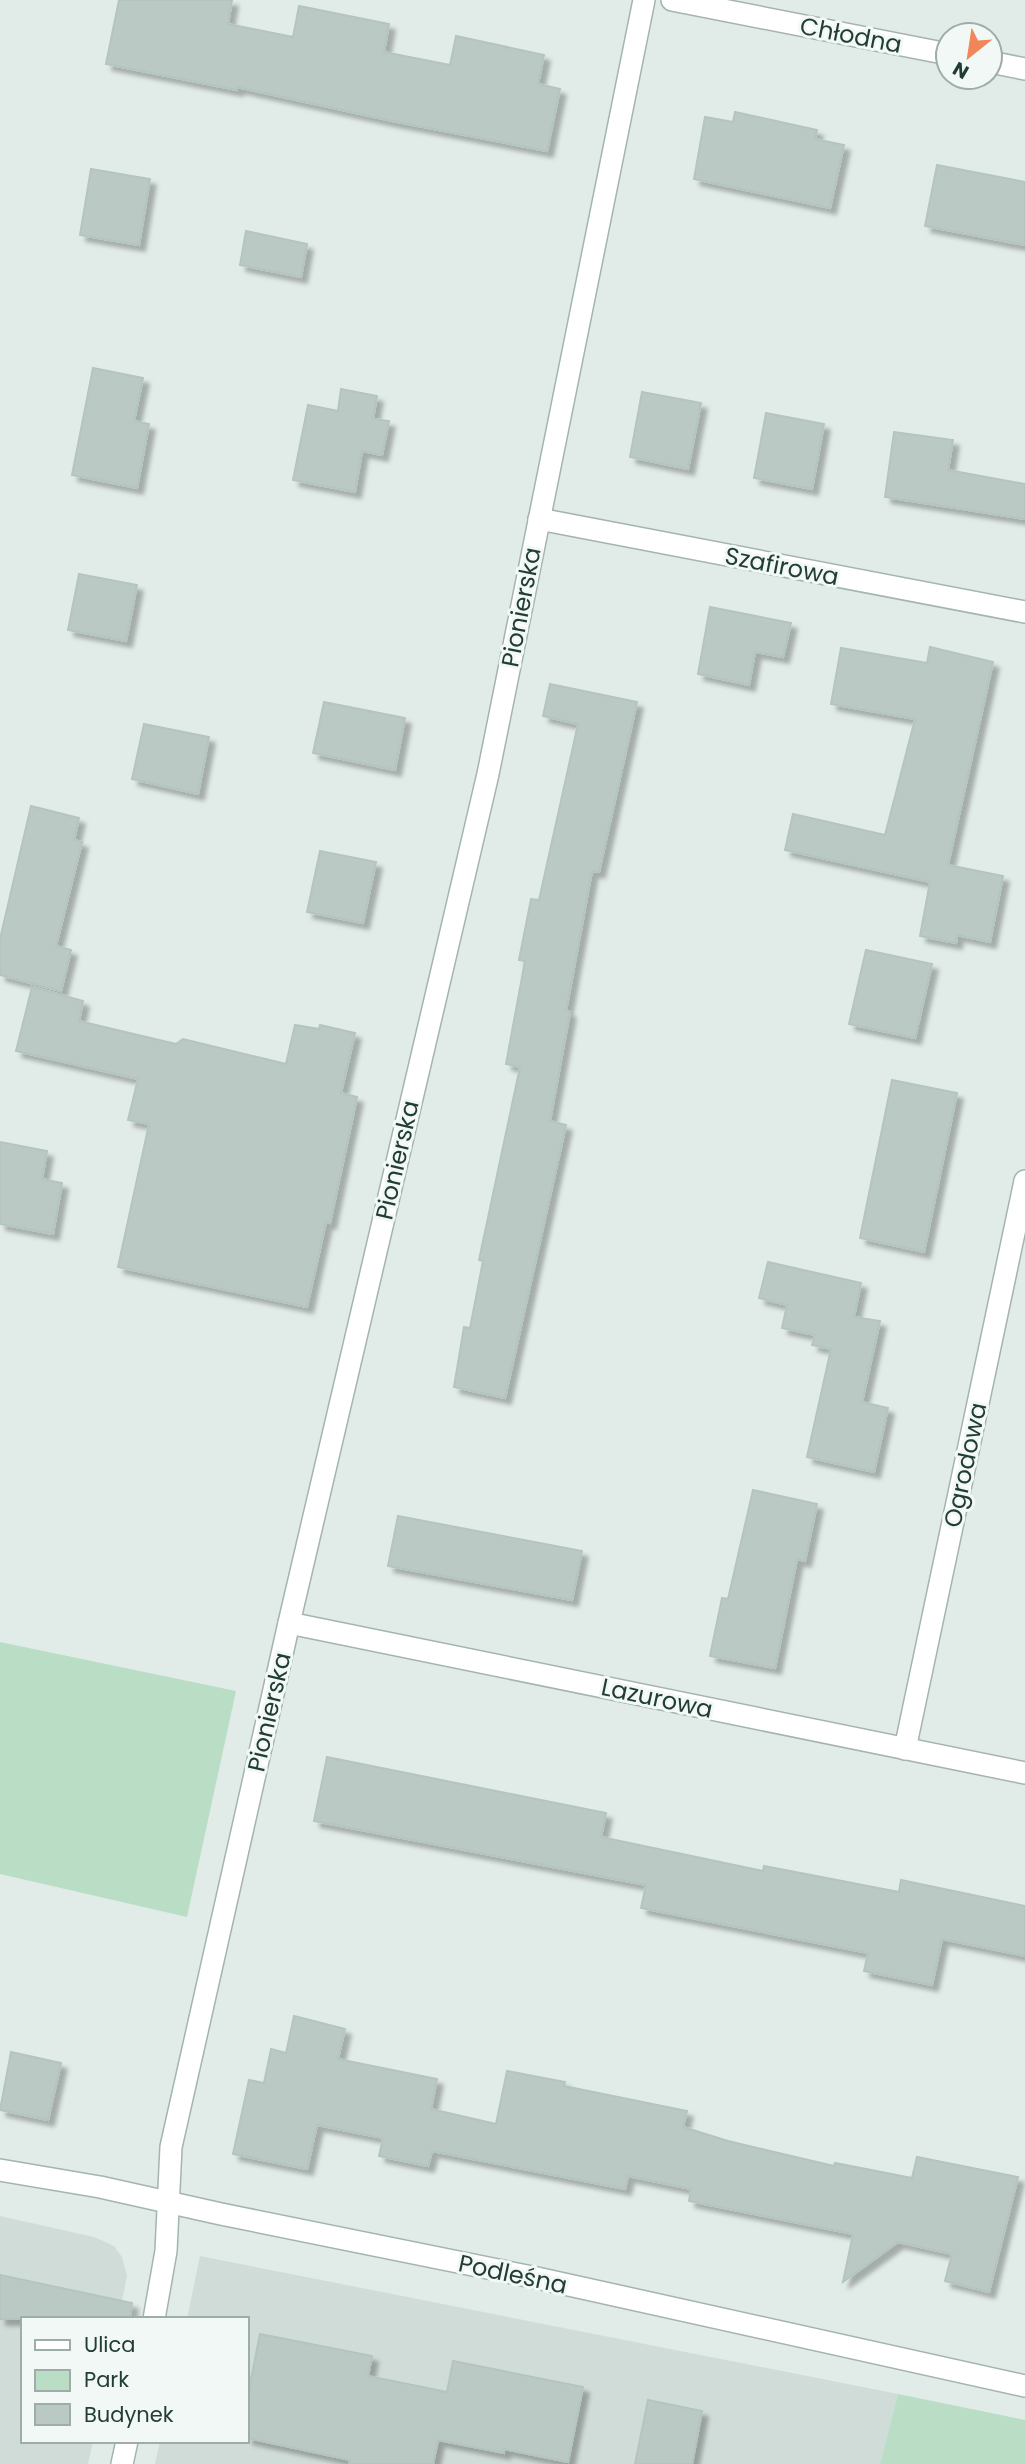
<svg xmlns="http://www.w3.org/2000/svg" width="1025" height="2464" font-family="Poppins,sans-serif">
  <defs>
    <filter id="shadow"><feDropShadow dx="6" dy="6" stdDeviation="2" flood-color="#0004"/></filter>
  </defs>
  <rect width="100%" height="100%" fill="#e1ece8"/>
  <g fill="#d0dcd7">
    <path d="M 0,2216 L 94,2237 L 114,2246 L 122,2257 L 127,2276 L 118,2319 L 23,2319 L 23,2441 L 93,2441 L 88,2464 L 0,2464 Z"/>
    <path d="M 200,2256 L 898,2394 L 880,2464 L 155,2464 L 160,2441 L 247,2441 L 247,2319 L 187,2319 Z"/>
  </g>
  <g fill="#baddc5">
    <path d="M 0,1642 L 236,1691 L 187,1917 L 0,1874 Z"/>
    <path d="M 898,2394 L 1025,2420 L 1025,2464 L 880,2464 Z"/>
  </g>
  <g fill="#bac9c4" stroke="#b4c5bf" stroke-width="2" filter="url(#shadow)">
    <path d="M 119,0 L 232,0 L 228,24 L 293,37 L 299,6 L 389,24 L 384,52 L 450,65 L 456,36 L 544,55 L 538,84 L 560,89 L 547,151 L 392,121 L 237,87 L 237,90 L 106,64 Z"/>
    <path d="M 735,112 L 817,130 L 815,139 L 844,145 L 830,208 L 694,179 L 705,117 L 733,122 Z"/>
    <path d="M 937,165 L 1025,182 L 1025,245 L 925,226 Z"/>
    <path d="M 91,169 L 150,179 L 139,245 L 80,235 Z"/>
    <path d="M 246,231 L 307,244 L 301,277 L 240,265 Z"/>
    <path d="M 93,368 L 143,378 L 134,421 L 149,424 L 137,488 L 72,475 Z"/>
    <path d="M 341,389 L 377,396 L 373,419 L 389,421 L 382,455 L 362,451 L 355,492 L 293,480 L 308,405 L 338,411 Z"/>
    <path d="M 642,392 L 701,403 L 688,469 L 630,457 Z"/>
    <path d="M 766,413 L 824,424 L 812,489 L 754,478 Z"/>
    <path d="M 894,432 L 953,440 L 948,470 L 1025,484 L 1025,519 L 885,497 Z"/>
    <path d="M 79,574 L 137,585 L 126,641 L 68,630 Z"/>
    <path d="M 710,607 L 791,623 L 783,657 L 755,652 L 749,685 L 698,674 Z"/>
    <path d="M 930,647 L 993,662 L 948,865 L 1003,876 L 990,942 L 957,935 L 956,943 L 920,936 L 930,882 L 785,850 L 793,814 L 885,835 L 915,719 L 831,704 L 841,648 L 927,663 Z"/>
    <path d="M 550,684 L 637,702 L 599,872 L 592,871 L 566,1011 L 570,1012 L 550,1121 L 566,1125 L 505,1398 L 454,1387 L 464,1327 L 470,1328 L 483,1261 L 479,1260 L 520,1067 L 506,1064 L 525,961 L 519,960 L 531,899 L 539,900 L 578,724 L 543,716 Z"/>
    <path d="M 324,702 L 405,718 L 395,770 L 313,753 Z"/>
    <path d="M 144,724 L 209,737 L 198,794 L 132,779 Z"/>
    <path d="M 31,806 L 79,818 L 74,840 L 82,842 L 56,946 L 71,950 L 61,991 L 0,975 L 0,939 Z"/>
    <path d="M 320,851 L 376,862 L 363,923 L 307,912 Z"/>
    <path d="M 866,950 L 932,964 L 915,1038 L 849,1024 Z"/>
    <path d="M 32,987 L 83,1001 L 79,1021 L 176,1044 L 183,1039 L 286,1064 L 295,1025 L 319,1029 L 320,1025 L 355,1033 L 341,1093 L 357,1097 L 330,1223 L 326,1222 L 307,1307 L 118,1267 L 149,1124 L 128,1120 L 138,1079 L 16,1051 Z"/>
    <path d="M 892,1080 L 957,1093 L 924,1252 L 860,1238 Z"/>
    <path d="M 0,1142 L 47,1151 L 42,1179 L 62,1183 L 53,1234 L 0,1224 Z"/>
    <path d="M 768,1262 L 861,1283 L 854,1317 L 880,1321 L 862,1402 L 888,1408 L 874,1472 L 807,1457 L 831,1349 L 812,1345 L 815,1335 L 782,1328 L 787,1305 L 759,1298 Z"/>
    <path d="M 753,1490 L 817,1504 L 805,1561 L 797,1559 L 775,1668 L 710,1656 L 722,1598 L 728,1599 Z"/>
    <path d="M 398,1516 L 582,1551 L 572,1600 L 388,1566 Z"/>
    <path d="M 327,1757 L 606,1813 L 601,1837 L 763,1871 L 764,1866 L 899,1892 L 901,1880 L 1025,1906 L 1025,1956 L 942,1939 L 932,1985 L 864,1971 L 868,1953 L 641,1908 L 646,1885 L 314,1821 Z"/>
    <path d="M 294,2016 L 345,2029 L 338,2059 L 437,2079 L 431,2109 L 496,2124 L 507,2071 L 565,2082 L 564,2086 L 687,2111 L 683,2127 L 728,2141 L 834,2166 L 835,2163 L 912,2178 L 917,2157 L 1018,2177 L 989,2292 L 945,2281 L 952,2254 L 898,2242 L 843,2282 L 853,2234 L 689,2201 L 691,2189 L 628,2176 L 625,2189 L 432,2151 L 428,2166 L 379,2156 L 383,2138 L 317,2125 L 307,2169 L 233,2154 L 249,2080 L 264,2083 L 271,2049 L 286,2053 Z"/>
    <path d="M 11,2052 L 61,2063 L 48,2120 L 0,2110 Z"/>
    <path d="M 0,2275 L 132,2303 L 130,2319 L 0,2319 Z"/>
    <path d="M 260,2334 L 372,2356 L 368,2376 L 447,2392 L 453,2361 L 583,2387 L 568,2462 L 504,2449 L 504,2453 L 438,2440 L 433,2464 L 349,2464 L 350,2460 L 247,2438 L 247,2399 Z"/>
    <path d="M 648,2400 L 702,2411 L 692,2464 L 635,2464 Z"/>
  </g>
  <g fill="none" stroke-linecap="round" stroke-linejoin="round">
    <defs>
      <g id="minor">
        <path d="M 672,0 L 948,54"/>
        <path d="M 990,62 L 1025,69"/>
        <path d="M 539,519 L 1025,612"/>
        <path d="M 289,1623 L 1025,1773"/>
        <path d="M 905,1749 L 1025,1181"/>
        <path d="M 0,2170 L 100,2187 L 221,2214 L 537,2278 L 1025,2386"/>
        <path d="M 154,2319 L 166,2251 L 171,2147 L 289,1623 L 488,774 L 644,0"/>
        <path d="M 122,2464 L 127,2441"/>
      </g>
    </defs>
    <use href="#minor" stroke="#a4b4af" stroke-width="24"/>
    <use href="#minor" stroke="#fff" stroke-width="21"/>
  </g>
  <g text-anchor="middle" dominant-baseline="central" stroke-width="6" stroke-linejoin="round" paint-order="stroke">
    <g font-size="24" fill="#223d36" stroke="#f2f8f5">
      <text transform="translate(851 35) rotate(11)">Chłodna</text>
      <text transform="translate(782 566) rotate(11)">Szafirowa</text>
      <text transform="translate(521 607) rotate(-79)">Pionierska</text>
      <text transform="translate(397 1160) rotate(-77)">Pionierska</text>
      <text transform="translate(965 1465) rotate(-78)">Ogrodowa</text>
      <text transform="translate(657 1698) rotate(12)">Lazurowa</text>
      <text transform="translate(269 1712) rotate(-77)">Pionierska</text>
      <text transform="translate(513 2274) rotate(12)">Podleśna</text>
    </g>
  </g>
  <rect x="21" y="2317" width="228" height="126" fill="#f2f8f5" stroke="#9fada9" stroke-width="2"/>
  <rect x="35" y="2340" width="35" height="10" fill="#ffffff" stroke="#9fada9" stroke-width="2"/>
  <text x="84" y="2352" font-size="21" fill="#223d36">Ulica</text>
  <rect x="35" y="2370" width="35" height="21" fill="#baddc5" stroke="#9fada9" stroke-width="2"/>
  <text x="84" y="2387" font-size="21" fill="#223d36">Park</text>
  <rect x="35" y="2404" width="35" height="21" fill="#bac9c4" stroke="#9fada9" stroke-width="2"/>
  <text x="84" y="2422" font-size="21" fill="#223d36">Budynek</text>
  <g transform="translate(969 56) rotate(210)"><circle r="33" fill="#f2f8f5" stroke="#9fada9" stroke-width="2"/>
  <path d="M0-5L12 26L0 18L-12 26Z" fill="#f1865a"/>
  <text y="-10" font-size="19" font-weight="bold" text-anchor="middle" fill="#223d36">N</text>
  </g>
</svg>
